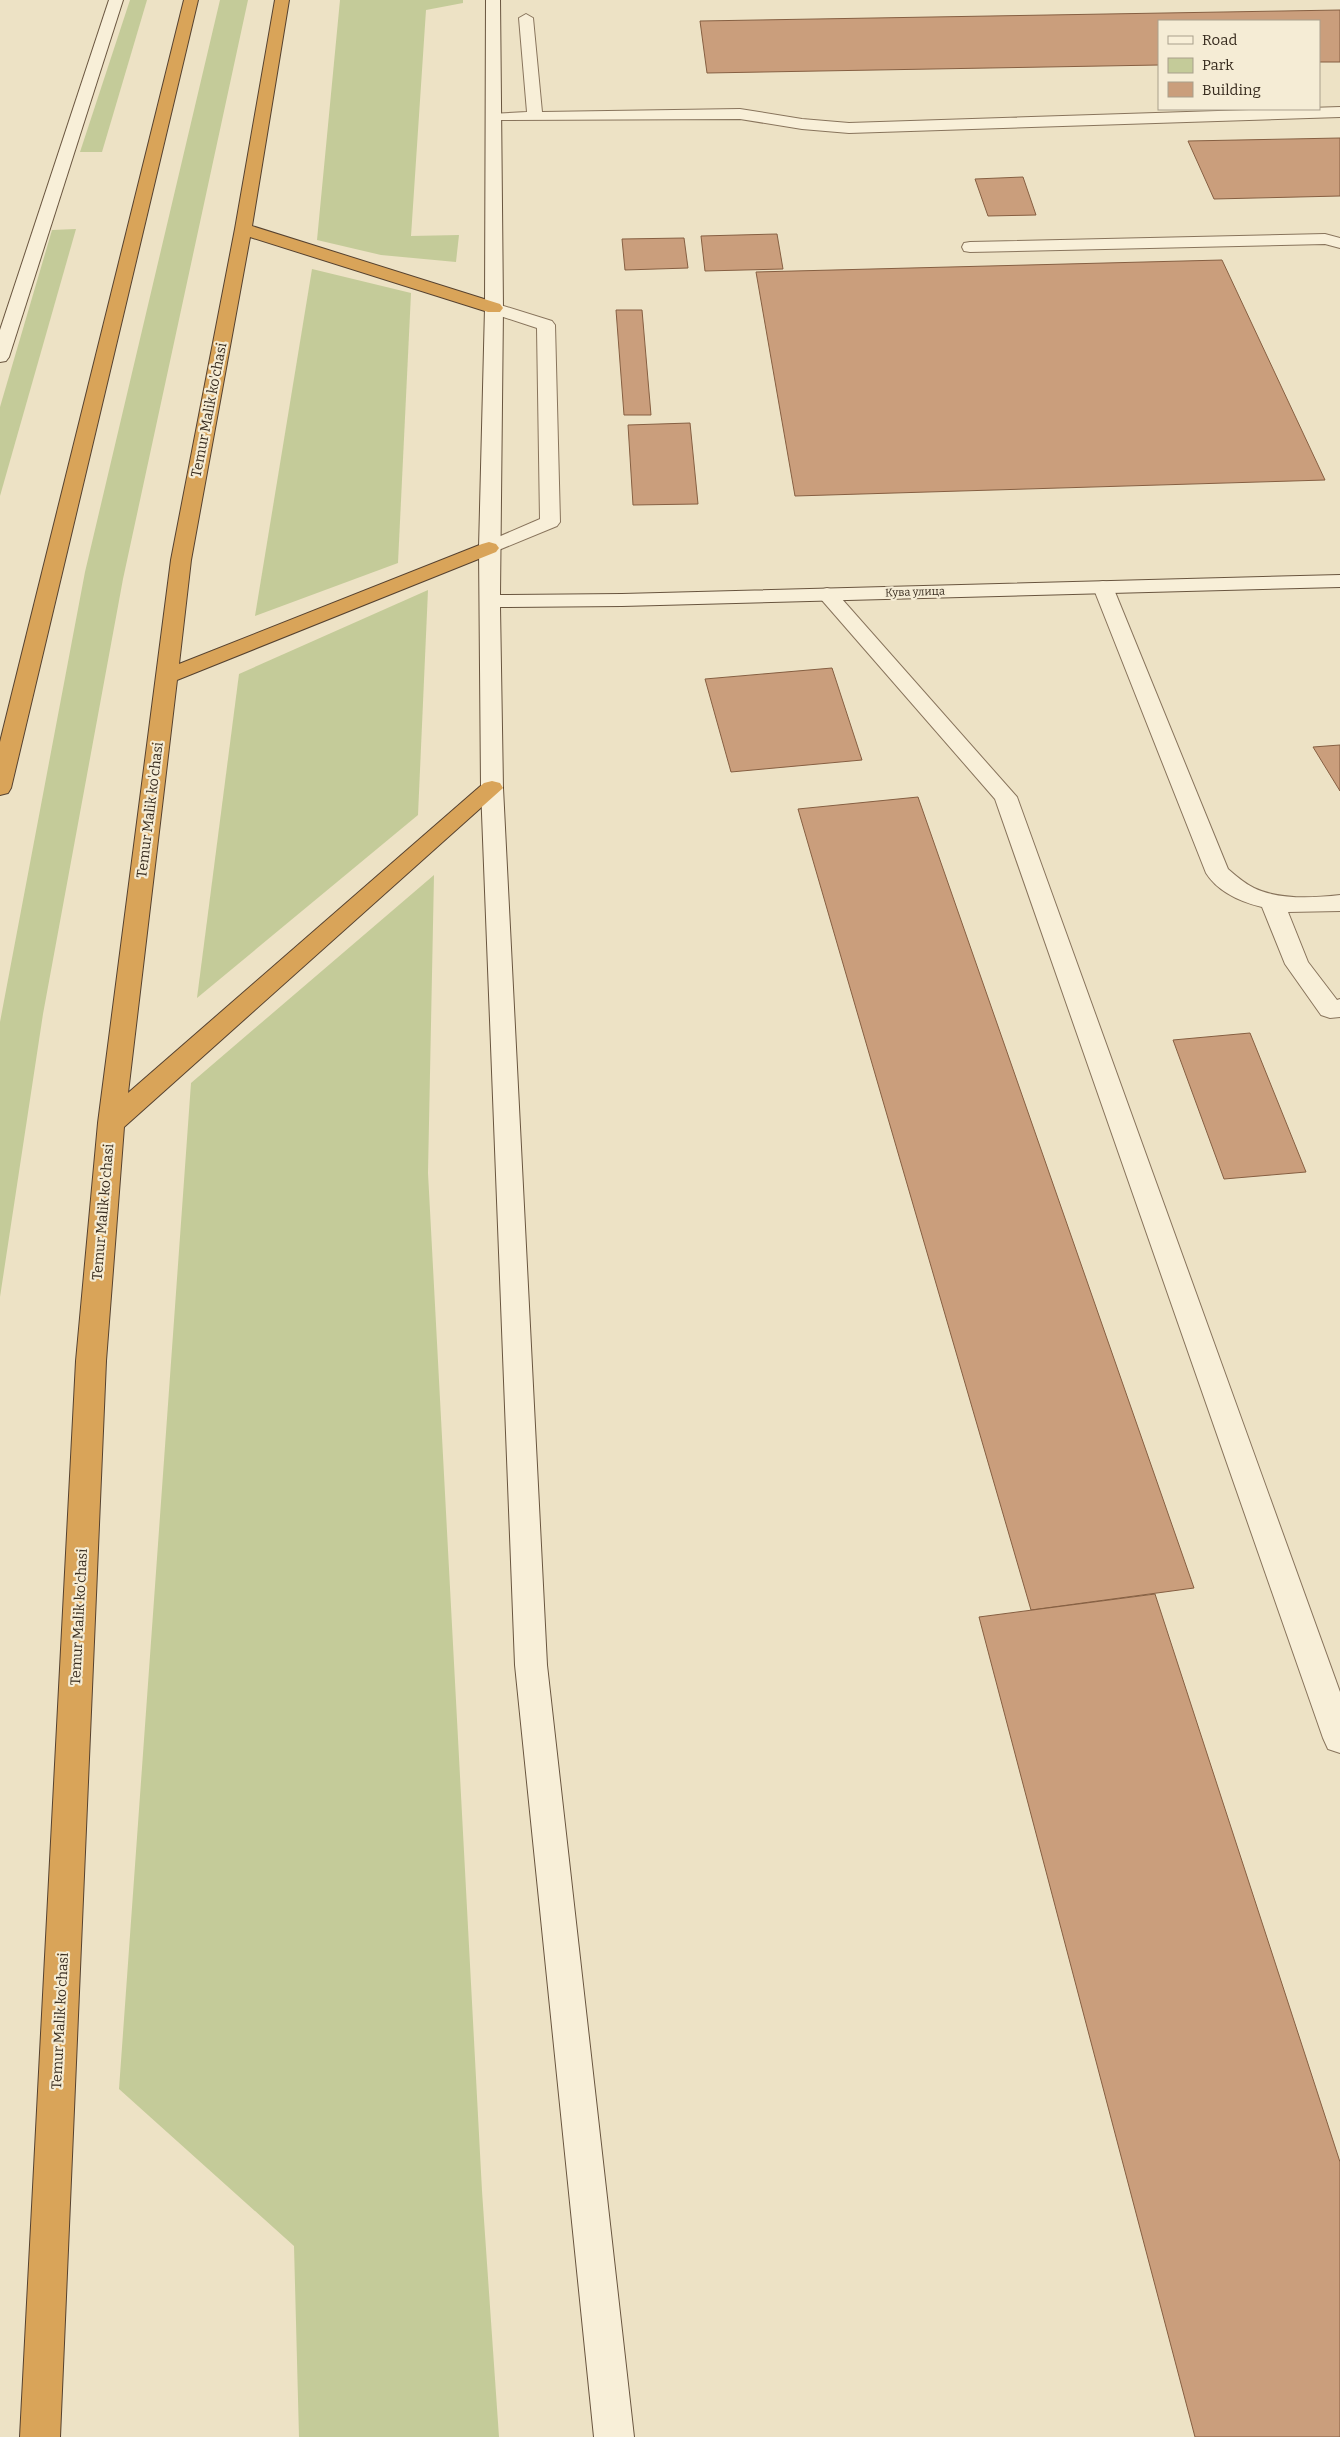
<svg xmlns="http://www.w3.org/2000/svg" width="1340" height="2437" font-family="Bitter,serif">
  <rect width="100%" height="100%" fill="#ede2c5"/>
  <g fill="#c4cb99">
    <path d="M 130,0 L 147,0 L 102,152 L 80,152 Z"/>
    <path d="M 220,0 L 248,0 L 123,579 L 43,1014 L 0,1297 L 0,1022 L 85,572 Z"/>
    <path d="M 340,0 L 463,0 L 463,3 L 426,10 L 411,236 L 459,235 L 456,262 L 381,255 L 317,240 Z"/>
    <path d="M 76,229 L 0,496 L 0,407 L 52,230 Z"/>
    <path d="M 312,269 L 411,293 L 398,563 L 255,616 Z"/>
    <path d="M 428,590 L 418,815 L 197,998 L 239,674 Z"/>
    <path d="M 434,875 L 428,1173 L 482,2191 L 499,2437 L 299,2437 L 294,2246 L 119,2089 L 191,1083 Z"/>
  </g>
  <g fill="#ca9e7c" stroke="#865f42">
    <path d="M 1340,10 L 1340,62 L 1319,62 L 1319,21 L 1159,21 L 1159,65 L 707,73 L 700,21 Z"/>
    <path d="M 1340,138 L 1340,196 L 1214,199 L 1188,141 Z"/>
    <path d="M 1023,177 L 1036,215 L 988,216 L 975,179 Z"/>
    <path d="M 777,234 L 783,269 L 705,271 L 701,236 Z"/>
    <path d="M 684,238 L 688,268 L 625,270 L 622,239 Z"/>
    <path d="M 1222,260 L 1325,480 L 795,496 L 756,272 Z"/>
    <path d="M 616,310 L 642,310 L 651,415 L 624,415 Z"/>
    <path d="M 690,423 L 698,504 L 633,505 L 628,425 Z"/>
    <path d="M 832,668 L 862,760 L 731,772 L 705,679 Z"/>
    <path d="M 1340,745 L 1340,791 L 1313,747 Z"/>
    <path d="M 918,797 L 1194,1588 L 1031,1610 L 798,809 Z"/>
    <path d="M 1250,1033 L 1306,1172 L 1224,1179 L 1173,1040 Z"/>
    <path d="M 1155,1594 L 1340,2162 L 1340,2437 L 1195,2437 L 979,1617 Z"/>
  </g>
  <g fill="none" stroke-linecap="round" stroke-linejoin="round">
    <defs>
      <g id="lane">
        <path d="M 526,14 L 533,18 L 542,112 L 740,109 L 802,119 L 849,123 L 1340,107 L 1340,117 L 849,133 L 802,129 L 740,119 L 490,120 L 487,117 L 490,114 L 527,112 L 519,18 Z"/>
        <path d="M 1325,234 L 1340,238 L 1340,248 L 1325,244 L 970,252 L 964,251 L 962,247 L 964,243 L 970,242 Z"/>
        <path d="M 494,303 L 552,321 L 555,325 L 560,522 L 557,526 L 489,554 L 482,552 L 479,548 L 482,544 L 540,519 L 537,328 L 488,312 L 485,308 L 488,304 Z"/>
        <path d="M 1103,581 L 1110,583 L 1113,587 L 1228,869 C 1236,876 1244,883 1254,888 C 1279,900 1313,898 1340,895 L 1340,911 L 1288,912 L 1308,962 L 1337,1000 L 1340,999 L 1340,1017 L 1330,1018 L 1321,1015 L 1285,964 L 1262,907 C 1241,902 1218,892 1206,873 L 1093,587 L 1096,583 Z"/>
        <path d="M 827,588 L 834,590 L 1017,797 L 1340,1692 L 1340,1753 L 1328,1749 L 1323,1738 L 995,799 L 820,598 L 817,594 L 820,590 Z"/>
      </g>
      <g id="secondary">
        <path d="M 109,0 L 123,0 L 9,357 L 6,361 L 0,362 L 0,330 Z"/>
        <path d="M 486,0 L 500,0 L 503,308 L 500,595 L 622,594 L 1340,575 L 1340,587 L 622,606 L 500,607 L 503,788 L 547,1665 L 634,2437 L 594,2437 L 515,1665 L 481,788 L 479,548 L 485,308 Z"/>
      </g>
      <g id="highway">
        <path d="M 184,0 L 198,0 L 11,788 L 8,793 L 0,795 L 0,742 Z"/>
        <path d="M 275,0 L 289,0 L 252,226 L 500,304 L 503,308 L 500,312 L 488,312 L 250,237 L 191,560 L 179,664 L 482,544 L 489,542 L 496,544 L 499,548 L 496,552 L 177,680 L 128,1093 L 484,783 L 492,781 L 500,783 L 503,788 L 124,1127 L 106,1361 L 60,2437 L 20,2437 L 76,1361 L 98,1123 L 171,560 L 235,229 Z"/>
      </g>
    </defs>
    <use href="#lane" stroke="#88745c" stroke-width="2"/>
    <use href="#secondary" stroke="#69553f" stroke-width="2"/>
    <use href="#highway" stroke="#564230" stroke-width="2"/>
    <use href="#lane" fill="#f8efd8" fill-rule="evenodd"/>
    <use href="#secondary" fill="#f8efd8" fill-rule="evenodd"/>
    <use href="#highway" fill="#d9a459" fill-rule="evenodd"/>
  </g>
  <g text-anchor="middle" dominant-baseline="central" stroke-width="4.5" stroke-linejoin="round" paint-order="stroke">
    <g font-size="11" fill="#382c1f" stroke="#f5ecd5">
      <text transform="translate(915 592) rotate(-2)">Кува улица</text>
    </g>
    <g font-size="14" fill="#382c1f" stroke="#f5ecd5">
      <text transform="translate(209 410) rotate(-79)">Temur Malik ko'chasi</text>
      <text transform="translate(150 810) rotate(-83)">Temur Malik ko'chasi</text>
      <text transform="translate(103 1212) rotate(-85)">Temur Malik ko'chasi</text>
      <text transform="translate(79 1617) rotate(-87)">Temur Malik ko'chasi</text>
      <text transform="translate(60 2021) rotate(-87)">Temur Malik ko'chasi</text>
    </g>
  </g>
  <rect x="1158" y="20" width="162" height="90" fill="#f5ecd5" stroke="#a99f8c"/>
  <rect x="1168" y="36" width="25" height="8" fill="#f8efd8" stroke="#a99f8c"/>
  <text x="1202" y="45" font-size="15" fill="#382c1f">Road</text>
  <rect x="1168" y="58" width="25" height="15" fill="#c4cb99" stroke="#a99f8c"/>
  <text x="1202" y="70" font-size="15" fill="#382c1f">Park</text>
  <rect x="1168" y="82" width="25" height="15" fill="#ca9e7c" stroke="#a99f8c"/>
  <text x="1202" y="95" font-size="15" fill="#382c1f">Building</text>
</svg>
